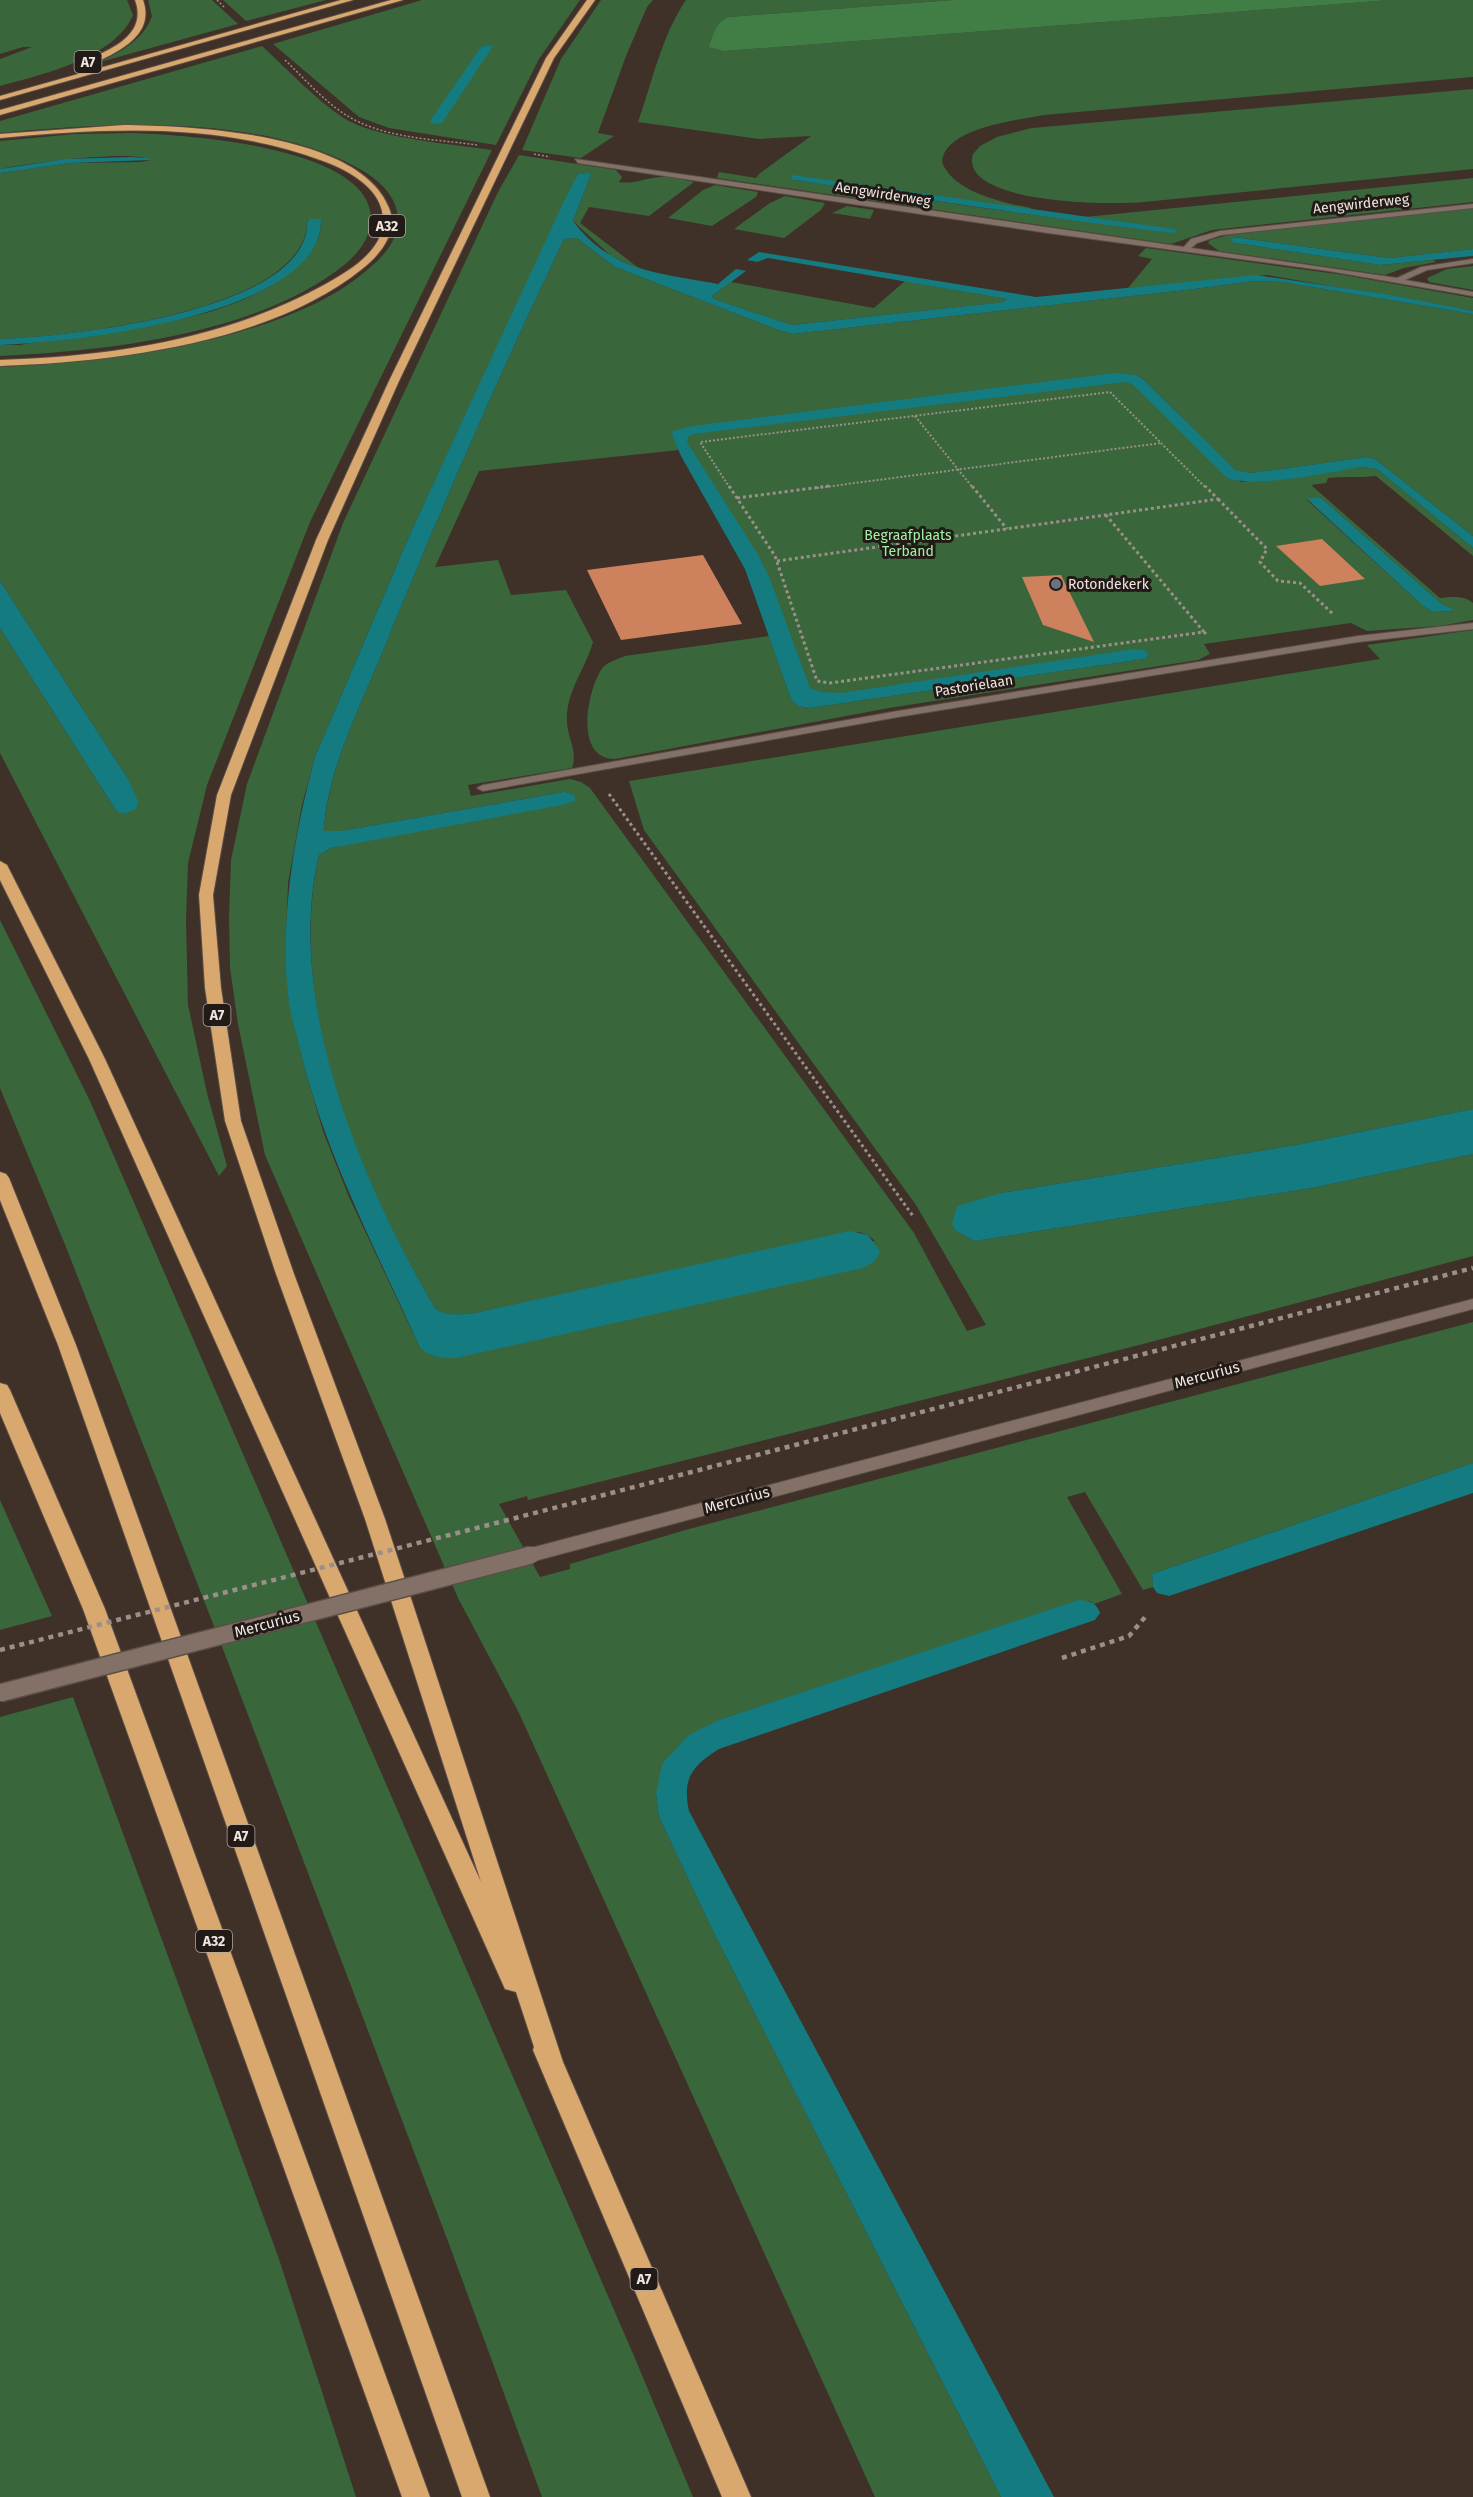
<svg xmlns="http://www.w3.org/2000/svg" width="1473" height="2497" font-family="'Fira Sans',sans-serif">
  <rect width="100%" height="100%" fill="#3f3028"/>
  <g fill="#3a663c" fill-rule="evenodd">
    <path d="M 0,0 L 127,0 L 133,15 C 115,58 41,75 0,86 L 0,59 L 32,47 L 23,47 L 0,54 Z"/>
    <path d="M 148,0 L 212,0 L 238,24 L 100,62 C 121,52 144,39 152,16 Z"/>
    <path d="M 223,0 L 326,0 L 246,21 Z"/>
    <path d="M 422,0 L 580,0 L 539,59 L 496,145 L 389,128 L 359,117 L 273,44 Z"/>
    <path d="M 601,0 L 653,0 L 647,7 L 626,56 L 598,133 L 614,136 L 581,158 L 522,150 L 561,59 Z"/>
    <path d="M 686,0 L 954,0 L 729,17 L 725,51 L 1390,0 L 1473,0 L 1473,77 L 1044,115 C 1018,120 944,128 942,162 C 952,188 986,197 1011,204 C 1019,206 1028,206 1034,210 L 792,176 L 795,180 C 922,199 1049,220 1177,230 L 1085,217 L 1473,178 L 1473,202 L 1212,230 L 1171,244 L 717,178 L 719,172 L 756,178 L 759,174 L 811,136 L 759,139 L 638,122 C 653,80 661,37 686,0 Z"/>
    <path d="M 262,46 C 286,68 322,106 349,121 C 383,139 453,144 492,150 L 310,522 L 207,785 L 188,863 L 186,920 L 188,1005 L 207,1093 L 227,1166 L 219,1176 L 0,753 L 0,628 L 117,812 L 128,779 L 0,581 L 0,367 C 105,363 286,341 367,270 C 382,258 397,242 398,222 C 399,196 377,178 356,167 C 257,114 109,122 0,133 L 0,121 Z"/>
    <path d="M 1473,89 L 1473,169 L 1144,202 C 1116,205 958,205 973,154 L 980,146 L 997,137 L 1032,128 Z"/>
    <path d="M 134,133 C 185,135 370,146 371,218 C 371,248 342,268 320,282 C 231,337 102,351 0,356 L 0,345 L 19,345 C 74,336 131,330 186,318 C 230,309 323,274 321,220 L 307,220 C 309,312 66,337 0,339 L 0,173 L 71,163 L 141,162 L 151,160 C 131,149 26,164 0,169 L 0,141 L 75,134 Z"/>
    <path d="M 519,155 L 616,170 L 622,177 L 619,182 C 634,185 649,176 665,177 C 675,177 685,180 694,182 L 649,216 L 589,207 L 580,223 L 640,269 L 611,256 L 573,221 L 590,177 L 587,173 L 578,174 L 411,532 L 315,757 L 302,805 L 288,883 L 286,934 L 288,997 L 306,1073 L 323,1131 L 349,1197 L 420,1348 L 875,1241 L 868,1235 L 859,1232 L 475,1313 C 461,1314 447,1317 435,1308 C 360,1181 285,1004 319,855 L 331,848 L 564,792 L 341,831 L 324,831 C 327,769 362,703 385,646 C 441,508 500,373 564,239 L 577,238 L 615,267 L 781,331 L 793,334 L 1195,289 L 1254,281 L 1282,282 L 1473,314 L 1473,536 L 1375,459 L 1367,457 L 1251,473 L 1234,470 L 1143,379 L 1136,375 L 673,433 L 679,450 L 479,471 L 435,567 L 498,560 L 511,595 L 566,590 L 593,642 C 586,668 565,693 567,722 C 568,740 578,751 572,768 L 468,785 L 471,796 L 570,779 L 581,782 L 590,788 L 914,1233 L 967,1331 L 986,1325 L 916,1205 L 644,830 L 629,781 L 1380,659 L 1367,645 L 1473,630 L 1473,1109 L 1296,1145 L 1001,1193 L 956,1231 L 975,1241 L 1312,1188 L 1473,1154 L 1473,1256 L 1147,1343 L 528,1500 L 527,1496 L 499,1504 L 540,1577 L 570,1569 L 570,1564 L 689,1529 L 1473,1322 L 1473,1463 L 1152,1574 L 1153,1587 L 1143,1590 L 1085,1492 L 1067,1497 L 1122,1594 L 1094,1604 L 1090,1601 L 719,1720 L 656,1795 L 659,1817 L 713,1931 L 1001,2497 L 875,2497 L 519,1713 L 458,1598 L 265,1155 L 238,1024 L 230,968 L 229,916 L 231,860 L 247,784 L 343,523 L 498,192 Z"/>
    <path d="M 715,185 L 758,192 L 756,197 L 712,226 L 668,218 L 703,190 Z"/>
    <path d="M 785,196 L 825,203 L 821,210 L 784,238 L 734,229 L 770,203 Z"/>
    <path d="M 847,206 L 874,210 L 870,219 L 832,213 Z"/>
    <path d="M 1473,207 L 1473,249 L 1389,258 L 1234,237 L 1235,243 L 1380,265 L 1433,260 L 1436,262 L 1404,268 L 1385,275 L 1219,251 L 1208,243 L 1210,240 L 1228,235 Z"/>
    <path d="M 1146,248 L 1344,275 L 1473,298 L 1473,311 L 1267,275 L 1128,288 L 1152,259 L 1138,256 Z"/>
    <path d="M 1473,266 L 1473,290 L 1429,282 L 1427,278 L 1447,269 Z"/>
    <path d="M 905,281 L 1007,299 L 1005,302 L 792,325 L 714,299 L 712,296 L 731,282 L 874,308 Z"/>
    <path d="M 1119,375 L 1129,376 L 1241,482 L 1361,467 L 1377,469 L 1473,548 L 1473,556 L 1376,476 C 1360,478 1344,476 1328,478 L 1326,483 L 1311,485 L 1440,598 C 1452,597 1464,595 1473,603 L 1473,620 L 1440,626 L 1367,631 L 1351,623 L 1204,644 L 1210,654 L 1198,660 L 889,708 L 615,759 C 574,759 587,692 601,670 C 606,662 618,659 625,656 L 769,636 L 791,699 L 798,706 L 810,708 L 1144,659 L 1149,655 L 1146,653 L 809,703 L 778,634 L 762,574 L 740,533 L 679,438 L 684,432 L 697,429 L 915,398 ZM 1320,497 L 1442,604 L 1453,609 L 1452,611 L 1433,612 L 1423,606 L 1307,500 Z"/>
    <path d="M 0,920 L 90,1101 L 634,2356 L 693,2497 L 542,2497 L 449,2244 L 226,1657 L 66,1247 L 0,1088 Z"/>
    <path d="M 0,1500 L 52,1616 L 0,1630 Z"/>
    <path d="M 73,1697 L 279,2259 L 356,2497 L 0,2497 L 0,1717 Z"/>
  </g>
  <path fill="#417e45" d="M 954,0 L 1390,0 L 725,51 L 709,47 C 713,35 716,22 729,17 Z"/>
  <g fill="#147b81">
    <path d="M 485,46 L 493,46 L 442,123 L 432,124 L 430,121 L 481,47 Z"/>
    <path d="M 131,157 L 147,158 L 151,160 L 71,163 L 0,173 L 0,169 L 66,159 Z"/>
    <path d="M 587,173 L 591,174 L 590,177 L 573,221 C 611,272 660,273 718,284 L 736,269 L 746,271 L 712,296 L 714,299 L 792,325 L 1004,302 L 1007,299 L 768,258 L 757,262 L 747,260 L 759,252 L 1036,297 L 1256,275 L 1390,295 L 1473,311 L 1473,314 L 1282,282 L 1254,281 L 1195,289 L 793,334 L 781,331 L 615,267 L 577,238 L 564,239 C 500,373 441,508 385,646 C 363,701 326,771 324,831 L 341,831 L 564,792 L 574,795 L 575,801 L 562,805 L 331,848 L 319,855 C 284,1000 362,1184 435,1308 C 447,1317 461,1314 475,1313 L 850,1231 L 868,1235 L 880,1251 L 875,1261 L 863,1268 L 456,1358 C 442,1358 430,1357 420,1348 C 376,1249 325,1155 300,1049 C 296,1031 290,1013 288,996 C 280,914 294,835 315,757 L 411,532 L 564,201 L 578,174 Z"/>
    <path d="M 792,175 L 1174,229 L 1178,231 L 1173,233 C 1047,218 921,199 795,180 L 791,179 Z"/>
    <path d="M 311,219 L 321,219 C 324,316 69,343 0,345 L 0,339 C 65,337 311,312 307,221 Z"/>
    <path d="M 1234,237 L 1389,258 L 1473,249 L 1473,256 L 1380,265 L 1235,243 L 1231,240 Z"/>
    <path d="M 1114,373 L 1136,375 L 1143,379 L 1235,470 L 1251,473 L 1367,457 L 1375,459 L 1473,536 L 1473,548 L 1377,469 L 1361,467 C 1330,472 1252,490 1226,477 L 1132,384 L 1125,382 L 694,434 L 688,437 L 687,442 L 757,553 L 770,579 L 810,688 L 820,692 L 841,693 L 1134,649 L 1144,650 L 1149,655 L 1144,659 L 810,708 L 798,706 L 791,699 L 745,569 L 681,456 L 672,435 L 673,431 L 693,426 Z"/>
    <path d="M 1320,497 L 1442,604 L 1453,609 L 1452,611 L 1433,612 L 1423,606 L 1307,499 Z"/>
    <path d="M 0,581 L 128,779 L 138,801 L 136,809 L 126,813 L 117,812 L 0,628 Z"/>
    <path d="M 1473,1109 L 1473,1154 L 1312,1188 L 975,1241 L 956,1231 L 952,1224 L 957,1206 L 1001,1193 L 1296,1145 Z"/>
    <path d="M 1473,1463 L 1473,1493 L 1169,1596 L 1157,1593 L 1153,1587 L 1152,1574 Z"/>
    <path d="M 1079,1600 C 1090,1601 1096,1602 1100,1613 L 1095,1620 L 719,1749 C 692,1766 682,1778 689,1811 L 1054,2497 L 1001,2497 L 713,1931 L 659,1817 L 656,1795 L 662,1764 L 689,1735 L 719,1720 Z"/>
  </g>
  <g fill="#cd815c">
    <path d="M 1322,539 L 1365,579 L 1320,586 L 1276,546 Z"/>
    <path d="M 703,555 L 742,624 L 621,640 L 587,570 Z"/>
    <path d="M 1061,575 L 1094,642 L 1043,625 L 1022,577 Z"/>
  </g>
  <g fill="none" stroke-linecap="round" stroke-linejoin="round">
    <defs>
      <g id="minor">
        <path d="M 575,159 L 1184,247 L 1191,239 L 1220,231 L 1473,204 L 1473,208 L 1221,235 L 1197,243 L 1191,248 L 1397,278 L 1421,267 L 1473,259 L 1473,263 L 1427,270 L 1405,280 L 1473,292 L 1473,296 L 1329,271 L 1048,233 L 578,163 Z"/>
        <path d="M 1473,623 L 1473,629 L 1358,642 L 898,717 L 483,791 L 477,788 L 483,785 L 898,711 L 1358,636 Z"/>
        <path d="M 1473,1299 L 1473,1309 L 531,1562 L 525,1560 L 522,1555 L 525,1550 L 531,1548 Z"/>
      </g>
      <g id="highway">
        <path d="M 135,0 L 143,0 C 157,39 110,55 82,69 L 76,69 L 76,65 C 104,52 149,38 135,0 Z"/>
        <path d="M 341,0 L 353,0 L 0,100 L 0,96 Z"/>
        <path d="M 391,0 L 403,0 L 0,115 L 0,110 Z"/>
        <path d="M 587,0 L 595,0 L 554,58 L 399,381 L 328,540 L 231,795 L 213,895 L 221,988 L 241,1121 L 294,1274 L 385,1519 L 563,2062 L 751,2497 L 722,2497 L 533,2050 L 534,2047 L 516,1992 L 505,1989 L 89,1059 L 0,880 L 0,861 L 7,865 L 105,1059 L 481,1882 L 365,1519 L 276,1274 L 225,1121 L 205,988 L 199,895 L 217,795 L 316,540 L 389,381 L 546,58 Z"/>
        <path d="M 124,125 C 192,126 360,133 389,208 C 399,232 380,255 362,269 C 270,343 115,362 0,366 L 0,360 C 113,356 223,340 324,285 C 347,272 383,252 383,221 C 384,189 348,170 323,161 C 219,122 109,128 0,138 L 0,134 Z"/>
        <path d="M 0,1172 L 6,1174 L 9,1178 L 76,1345 L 490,2497 L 462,2497 L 58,1345 L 0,1200 Z"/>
        <path d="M 0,1383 L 7,1385 L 10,1390 L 105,1609 L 430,2497 L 402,2497 L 83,1609 L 0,1413 Z"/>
      </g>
    </defs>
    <use href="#minor" stroke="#5b4e47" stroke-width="2"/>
    <use href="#highway" stroke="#5b4e47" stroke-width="2"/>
    <g stroke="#9c8f89" stroke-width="1.5" stroke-dasharray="2 2" stroke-linecap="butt">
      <path d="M 217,0 L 225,8"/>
      <path d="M 285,60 C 306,80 326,104 351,118 C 389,139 435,139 477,145"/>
      <path d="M 534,154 L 550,157"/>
    </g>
    <g stroke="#9c8f89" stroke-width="2" stroke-dasharray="2 2" stroke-linecap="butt">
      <path d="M 915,416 L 973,488"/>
      <path d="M 730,488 L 700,442 L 1110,392 L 1206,488"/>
      <path d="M 817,488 L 1161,443"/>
    </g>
    <g stroke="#9c8f89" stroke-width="3" stroke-dasharray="3 3" stroke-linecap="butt">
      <path d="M 729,486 L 775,556 L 817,681 L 830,683 L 1204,632"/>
      <path d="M 972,486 L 1007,529"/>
      <path d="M 737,498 L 829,486"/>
      <path d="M 1218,499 L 1267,549 L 1260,562 L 1278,581 L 1300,583 L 1334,615"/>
      <path d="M 777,561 L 1106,515"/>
      <path d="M 1204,632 L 1206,634"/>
      <path d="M 1204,632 L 1106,515 L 1218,499 L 1205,486"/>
      <path d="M 609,794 L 913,1216"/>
    </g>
    <g stroke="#9c8f89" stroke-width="4.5" stroke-dasharray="5 5" stroke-linecap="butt">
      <path d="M 504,1521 L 1473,1268"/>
      <path d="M 1062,1658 L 1129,1636 L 1146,1616"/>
    </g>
    <use href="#minor" fill="#837168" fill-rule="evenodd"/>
    <use href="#highway" fill="#d9a86f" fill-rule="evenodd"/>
    <defs>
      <path id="minor-bridge" d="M 0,1693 L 531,1555"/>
    </defs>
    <use href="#minor-bridge" stroke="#5b4e47" stroke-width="20" stroke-linecap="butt"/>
    <path stroke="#9c8f89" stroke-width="4.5" stroke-dasharray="5 5" stroke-linecap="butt" d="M 0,1650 L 504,1521"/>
    <use href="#minor-bridge" stroke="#837168" stroke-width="17"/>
  </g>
  <circle fill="#6b7280" stroke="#211a16" stroke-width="2" cx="1056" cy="584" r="6"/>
  <g text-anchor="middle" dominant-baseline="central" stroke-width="6" stroke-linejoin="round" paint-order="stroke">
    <g fill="#211a16" stroke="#b2a9a4" stroke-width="1.5">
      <rect x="74.5" y="51" width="27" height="22" rx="4.5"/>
      <rect x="369" y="215" width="36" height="22" rx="4.5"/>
      <rect x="203.5" y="1004" width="27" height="22" rx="4.5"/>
      <rect x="227.5" y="1825" width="27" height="22" rx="4.5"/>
      <rect x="196" y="1930" width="36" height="22" rx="4.5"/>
      <rect x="630.5" y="2268" width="27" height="22" rx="4.5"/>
    </g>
    <g font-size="14" font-weight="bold" fill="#f0e6e1">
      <text x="88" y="62">A7</text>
      <text x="387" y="226">A32</text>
      <text x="217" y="1015">A7</text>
      <text x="241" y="1836">A7</text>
      <text x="214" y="1941">A32</text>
      <text x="644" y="2279">A7</text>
    </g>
    <g font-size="14" fill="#f0e6e1" stroke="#211a16">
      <text transform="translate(883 194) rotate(9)">Aengwirderweg</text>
      <text transform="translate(1361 204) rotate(-6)">Aengwirderweg</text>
      <text transform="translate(974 686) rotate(-9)">Pastorielaan</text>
    </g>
    <g font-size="14" fill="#9ff4a3" stroke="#211a16">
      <text x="908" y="535">Begraafplaats<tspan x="908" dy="16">Terband</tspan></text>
    </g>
    <g font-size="14" fill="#f0e6e1" stroke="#211a16" text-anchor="start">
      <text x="1068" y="584">Rotondekerk</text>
    </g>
    <g font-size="15" fill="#f0e6e1" stroke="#211a16">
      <text transform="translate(1207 1375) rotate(-15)">Mercurius</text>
      <text transform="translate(737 1500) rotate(-15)">Mercurius</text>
      <text transform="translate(267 1624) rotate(-15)">Mercurius</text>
    </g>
  </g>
</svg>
